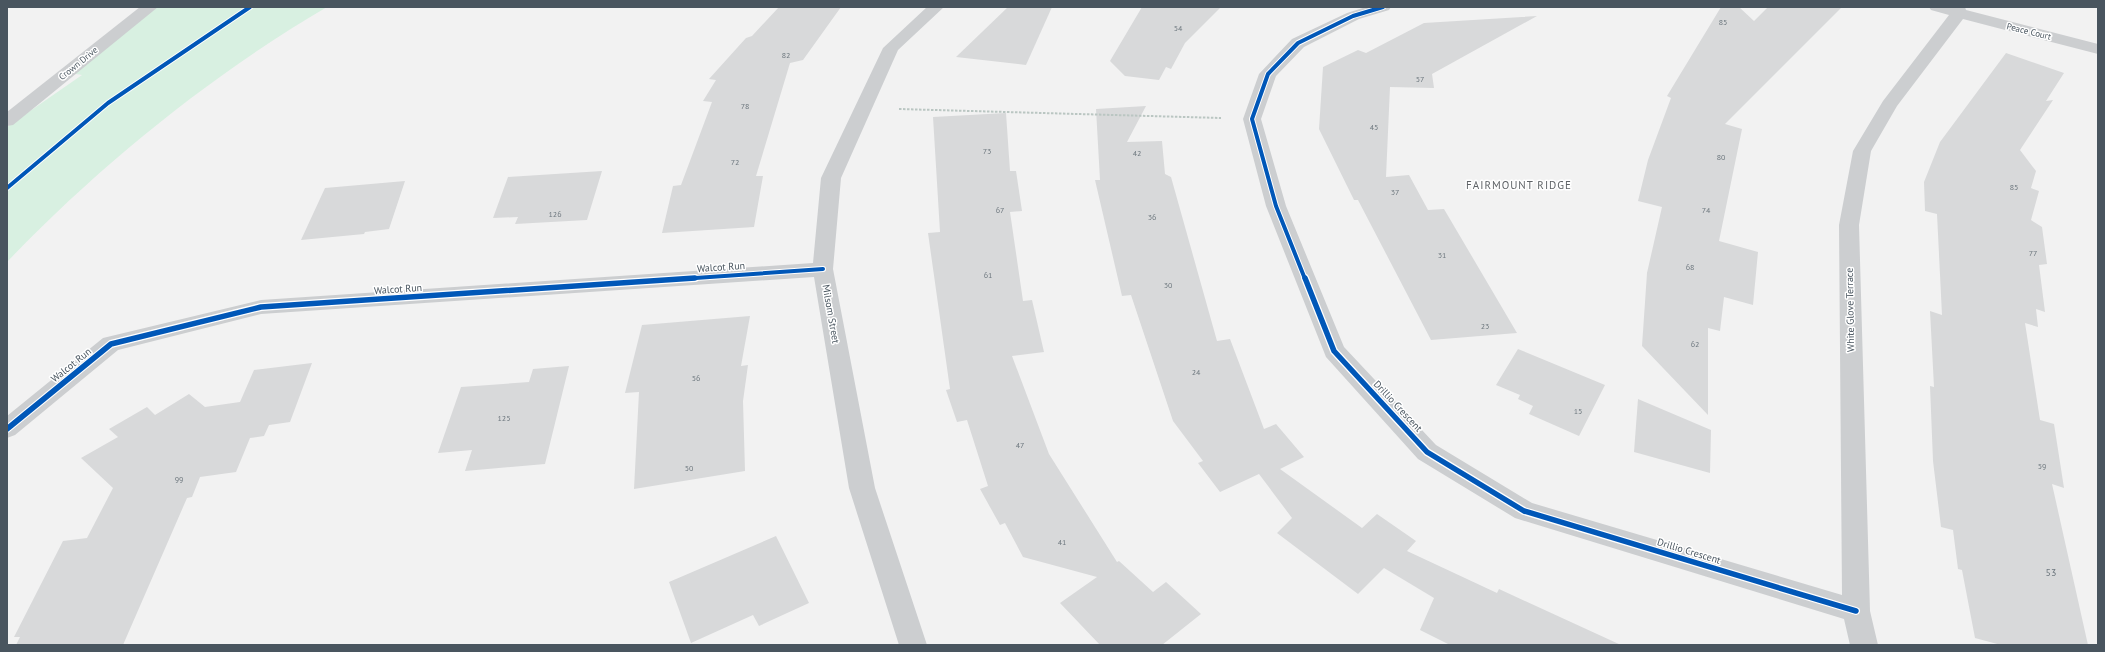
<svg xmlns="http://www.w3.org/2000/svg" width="2105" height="652" font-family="'PT Sans',sans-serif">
  <rect width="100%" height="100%" fill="#f2f2f2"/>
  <path fill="#d8f0e1" d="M 145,7 L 327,7 C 211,75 100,165 7,262 L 7,127 L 82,75 L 70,73 Z"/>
  <g fill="#d8d9da">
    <path d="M 779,7 L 841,7 L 803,60 L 790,63 L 756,176 L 763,176 L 754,227 L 662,233 L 673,186 L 681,185 L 712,102 L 703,101 L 716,80 L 709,79 L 746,38 L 752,36 Z"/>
    <path d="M 1008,7 L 1052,7 L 1026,65 L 956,57 Z"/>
    <path d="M 1142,7 L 1221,7 L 1185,43 L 1171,69 L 1166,67 L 1159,80 L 1125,76 L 1110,61 Z"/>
    <path d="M 1721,7 L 1739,7 L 1754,21 L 1768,7 L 1842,7 L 1725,124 L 1742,129 L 1719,241 L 1758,252 L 1753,305 L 1724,297 L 1720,331 L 1708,328 L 1708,415 L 1642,346 L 1647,273 L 1662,207 L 1638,201 L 1648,160 L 1671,98 L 1667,96 Z"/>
    <path d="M 1537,16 L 1432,74 L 1434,88 L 1390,87 L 1386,177 L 1409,175 L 1428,210 L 1444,209 L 1517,333 L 1431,340 L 1358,200 L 1354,200 L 1319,129 L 1323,67 L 1358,50 L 1366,53 L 1424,23 Z"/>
    <path d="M 2006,53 L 2064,73 L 2046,101 L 2053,100 L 2020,150 L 2036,171 L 2031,188 L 2039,191 L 2031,220 L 2042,227 L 2047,264 L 2039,265 L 2045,312 L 2036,309 L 2038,327 L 2025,323 L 2040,420 L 2054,424 L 2064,488 L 2052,484 L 2088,645 L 2001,645 L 1975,638 L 1962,570 L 1958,569 L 1953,530 L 1941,527 L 1933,461 L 1930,386 L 1934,387 L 1930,311 L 1942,315 L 1937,214 L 1925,211 L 1924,182 L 1940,142 Z"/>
    <path d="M 1146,106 L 1127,142 L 1162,141 L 1165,174 L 1171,177 L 1217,341 L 1230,339 L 1264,429 L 1276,424 L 1304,457 L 1280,469 L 1362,528 L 1377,514 L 1416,541 L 1407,551 L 1497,593 L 1499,589 L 1621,645 L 1450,645 L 1420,630 L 1434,598 L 1384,568 L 1358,594 L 1277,533 L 1292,518 L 1259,474 L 1220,492 L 1198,463 L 1203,461 L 1173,421 L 1131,295 L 1122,296 L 1095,180 L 1100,180 L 1096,109 Z"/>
    <path d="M 1006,113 L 1010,171 L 1016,171 L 1022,211 L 1010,212 L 1023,301 L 1032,300 L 1044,352 L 1012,356 L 1049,454 L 1117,562 L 1119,561 L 1153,592 L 1166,582 L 1201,614 L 1162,645 L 1100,645 L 1060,603 L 1097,577 L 1023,557 L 1005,523 L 1000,525 L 980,489 L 988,486 L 967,420 L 957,422 L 946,390 L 950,389 L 928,233 L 940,232 L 933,117 Z"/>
    <path d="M 602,171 L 587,220 L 515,224 L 518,217 L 493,218 L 508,177 Z"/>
    <path d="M 405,181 L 389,229 L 365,232 L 364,234 L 301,240 L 325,188 Z"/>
    <path d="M 750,316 L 741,366 L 748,365 L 743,401 L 745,471 L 634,489 L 639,392 L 625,393 L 642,325 Z"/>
    <path d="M 1518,349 L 1605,385 L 1579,436 L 1529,414 L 1533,406 L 1518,399 L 1520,395 L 1496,385 Z"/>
    <path d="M 312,363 L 290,422 L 269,425 L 264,436 L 250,438 L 236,472 L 200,477 L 192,497 L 187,498 L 123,645 L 16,645 L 20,637 L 14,637 L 63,541 L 87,538 L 113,488 L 81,458 L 118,437 L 109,429 L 147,407 L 155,415 L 189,394 L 205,407 L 240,402 L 254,370 Z"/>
    <path d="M 569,366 L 545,464 L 465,471 L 472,450 L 438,453 L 461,387 L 529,382 L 533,369 Z"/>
    <path d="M 1638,399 L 1711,430 L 1710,473 L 1634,452 Z"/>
    <path d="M 776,536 L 809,603 L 759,626 L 753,615 L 691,643 L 669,582 Z"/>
  </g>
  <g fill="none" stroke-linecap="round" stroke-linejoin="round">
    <path stroke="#bac6c2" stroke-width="2" stroke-dasharray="2.5 1.5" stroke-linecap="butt" d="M 899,109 L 1221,118"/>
    <g fill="#ccced0" fill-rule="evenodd">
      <path d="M 140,7 L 158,7 L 13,125 L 7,126 L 7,112 Z"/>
      <path d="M 927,7 L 944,7 L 898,50 L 841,178 L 833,269 L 875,488 L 927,645 L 899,645 L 849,488 L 814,277 L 261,314 L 118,350 L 15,435 L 7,438 L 7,416 L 103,338 L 261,300 L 813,263 L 821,178 L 883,48 Z"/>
      <path d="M 1366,7 L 1391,7 L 1389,10 L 1359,19 L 1304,47 L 1276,76 L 1261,119 L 1286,206 L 1344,347 L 1436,445 L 1532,503 L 1842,595 L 1839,225 L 1853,151 L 1883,101 L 1949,15 L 1931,10 L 1929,7 L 1965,7 L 1966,10 L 2098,44 L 2098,54 L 1963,19 L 1897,106 L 1871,151 L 1859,225 L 1870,611 L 1878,645 L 1850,645 L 1844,619 L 1515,518 L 1418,459 L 1326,357 L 1266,206 L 1243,119 L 1259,74 L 1292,39 L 1347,13 Z"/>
    </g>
    <defs>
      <g id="cycleway-far1">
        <path d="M 7,188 L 108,103 L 250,7"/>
        <path d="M 681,279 L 823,269"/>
        <path d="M 1305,279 L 1276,206 L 1252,119 L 1268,74 L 1298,43 L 1353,16 L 1383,7"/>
      </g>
      <g id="cycleway">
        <path d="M 1305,278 L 1334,351 L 1427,452 L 1524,511 L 1856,611"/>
        <path d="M 7,429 L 111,344 L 261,307 L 695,278"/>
      </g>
    </defs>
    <use href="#cycleway-far1" stroke="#fff" stroke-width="6"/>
    <use href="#cycleway" stroke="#fff" stroke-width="8"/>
    <use href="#cycleway-far1" stroke="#0057b8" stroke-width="4"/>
    <use href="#cycleway" stroke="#0057b8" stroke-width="5.5"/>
  </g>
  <g text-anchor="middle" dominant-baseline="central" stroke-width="3" stroke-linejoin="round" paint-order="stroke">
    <g font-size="8" fill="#6e787f">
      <text x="1723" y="22">85</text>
      <text x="1178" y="28">54</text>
      <text x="786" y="55">82</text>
      <text x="1420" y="79">57</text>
      <text x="745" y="106">78</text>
      <text x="1374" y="127">45</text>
      <text x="987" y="151">73</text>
      <text x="1137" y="153">42</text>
      <text x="1721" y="157">80</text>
      <text x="735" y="162">72</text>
      <text x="2014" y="187">85</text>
      <text x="1395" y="192">37</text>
      <text x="1000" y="210">67</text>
      <text x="1706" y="210">74</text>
      <text x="555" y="214">126</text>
      <text x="1152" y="217">36</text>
      <text x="2033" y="253">77</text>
      <text x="1442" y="255">31</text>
      <text x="1690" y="267">68</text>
      <text x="988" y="275">61</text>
      <text x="1168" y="285">30</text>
      <text x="1485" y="326">23</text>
      <text x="1695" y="344">62</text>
      <text x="1196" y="372">24</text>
      <text x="696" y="378">56</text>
      <text x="1578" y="411">15</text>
      <text x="504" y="418">125</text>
      <text x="1020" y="445">47</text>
      <text x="2042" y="466">59</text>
      <text x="689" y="468">50</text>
      <text x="179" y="479">99</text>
      <text x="1062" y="542">41</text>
    </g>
    <g font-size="9" fill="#49555f" stroke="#fff">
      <text transform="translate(2029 31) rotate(14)">Peace Court</text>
      <text transform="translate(78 63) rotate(-39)">Crown Drive</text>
    </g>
    <g font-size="10" fill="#49555f" stroke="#fff">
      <text transform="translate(721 267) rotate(-4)">Walcot Run</text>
      <text transform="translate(398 289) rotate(-4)">Walcot Run</text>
      <text transform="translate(1850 310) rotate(-91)">White Glove Terrace</text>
      <text transform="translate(831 314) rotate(80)">Milsom Street</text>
      <text transform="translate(71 365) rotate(-39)">Walcot Run</text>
      <text transform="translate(1398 406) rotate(47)">Drillio Crescent</text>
      <text transform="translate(1689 551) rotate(17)">Drillio Crescent</text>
    </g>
    <g font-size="10" fill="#6e787f">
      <text x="2051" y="572">53</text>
    </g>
    <g font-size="11" letter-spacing="1" fill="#5e6266" stroke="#fff">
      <text x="1519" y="185">FAIRMOUNT RIDGE</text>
    </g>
  </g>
  <rect width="2105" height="652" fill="none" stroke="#49555f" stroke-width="16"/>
</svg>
